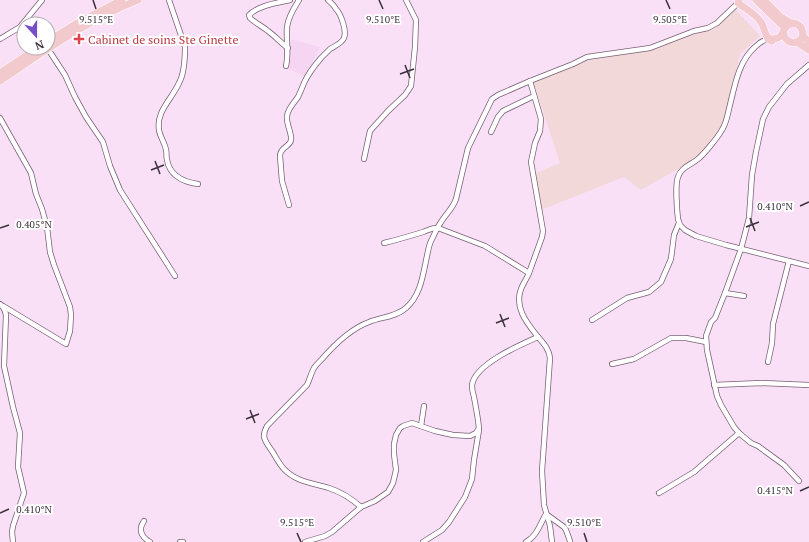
<svg xmlns="http://www.w3.org/2000/svg" width="809" height="542" font-family="'PT Serif',serif">
  <rect width="100%" height="100%" fill="#fae0f7"/>
  <path fill="#f5d5f2" d="M 291,39 L 320,47 L 306,77 L 289,69 Z"/>
  <path fill="#f3d8d9" d="M 734,8 L 760,36 L 740,54 L 724,123 L 696,159 L 676,170 L 641,190 L 624,177 L 541,210 L 534,174 L 560,163 L 533,81 L 584,62 L 584,61 L 654,49 L 689,36 L 714,29 Z"/>
  <g fill="none" stroke-linecap="round" stroke-linejoin="round">
    <defs>
      <g id="minor">
        <path d="M 169,0 L 185,47 C 185,57 184,74 179,83 C 172,99 156,111 159,130 C 160,137 165,143 166,150 C 167,153 166,157 167,160 C 170,176 183,182 198,184"/>
        <path d="M 0,39 L 20,27 L 42,0"/>
        <path d="M 768,39 C 763,40 759,43 755,47 C 739,61 735,84 730,105 C 728,112 727,121 723,128 C 719,136 705,153 698,159 C 691,165 681,167 678,177 C 675,184 677,211 678,219 L 680,225 L 685,230 L 696,236 L 726,245 L 809,266"/>
        <path d="M 288,48 C 281,43 275,36 268,31 C 262,26 255,23 250,18 L 249,15 C 259,5 277,3 290,0"/>
        <path d="M 48,49 L 65,75 L 75,97 L 86,117 L 103,142 L 110,166 L 120,190 L 175,276"/>
        <path d="M 286,66 C 289,53 286,40 287,27 C 288,17 294,8 299,0"/>
        <path d="M 0,118 L 31,173 L 36,194 L 42,209 L 47,227 L 50,252 L 54,265 L 70,307 L 71,315 L 70,331 L 66,344 L 3,306"/>
        <path d="M 491,132 L 498,117 L 503,111 L 534,96"/>
        <path d="M 364,159 L 370,131 L 388,111 L 405,95 L 411,86 L 415,47 L 416,20 L 406,0"/>
        <path d="M 289,205 L 282,181 L 280,156 C 280,147 290,147 291,140 C 292,133 286,124 287,116 C 288,108 294,103 298,97 C 300,93 302,88 304,83 C 308,74 315,65 321,58 C 324,55 327,52 330,49 C 335,46 342,43 344,38 C 347,31 341,14 336,9 C 334,5 331,3 328,0"/>
        <path d="M 384,243 C 397,240 410,236 423,232 C 429,230 430,228 438,228 L 485,246 L 529,273 C 527,278 523,284 521,289 C 514,308 527,323 538,337 C 544,344 549,349 550,358 L 542,471 L 544,505 L 550,526 L 552,542"/>
        <path d="M 529,273 L 542,237 L 543,231 L 531,162 L 535,143 L 540,131 L 541,119 L 530,81"/>
        <path d="M 725,293 L 744,296"/>
        <path d="M 0,304 C 4,307 5,310 6,315 L 4,366 L 13,407 L 20,433 L 18,467 L 24,493 L 13,526 L 12,532 L 13,542"/>
        <path d="M 592,320 L 627,298 L 649,292 L 661,282 L 671,259 L 674,235 L 679,223"/>
        <path d="M 768,362 L 772,343 L 773,324 L 789,261"/>
        <path d="M 612,364 L 634,359 L 671,338 L 686,338 L 706,342"/>
        <path d="M 714,385 L 761,383 L 809,385"/>
        <path d="M 421,426 L 424,406"/>
        <path d="M 799,481 L 784,465 L 758,446 L 751,443 L 739,433 L 734,427 L 721,405 L 717,396 L 707,350 L 706,336 L 711,322 L 715,318 L 725,293 L 741,249 L 749,218 L 752,175 L 756,152 L 763,119 L 769,107 L 787,84 L 809,65"/>
        <path d="M 659,493 L 694,472 L 739,433"/>
        <path d="M 361,507 C 352,499 341,492 329,488 C 313,483 296,482 284,469 C 279,464 276,457 272,451 C 265,441 261,437 267,426 L 307,385 C 310,379 311,373 314,368 C 316,365 319,362 322,359 C 335,344 350,329 369,322 C 381,317 396,317 406,308 C 421,295 423,274 427,256 C 428,251 429,245 431,241 C 434,235 437,228 441,222 C 446,214 453,208 456,199 L 468,148 L 492,99 L 498,95 L 530,81 L 573,64 L 587,57 L 650,48 L 694,31 L 708,28 L 717,23 L 738,3"/>
        <path d="M 144,521 C 143,523 141,525 141,528 C 140,534 145,539 150,542"/>
        <path d="M 180,542 L 183,542"/>
        <path d="M 305,542 L 325,536 L 332,532 L 361,507 L 375,501 L 388,492 L 393,483 L 396,470 L 394,454 L 394,444 L 396,435 L 400,428 L 403,426 L 412,423 L 435,431 L 453,435 L 470,436 L 476,433 L 479,428 C 478,418 476,408 474,397 C 473,394 472,389 472,385 C 475,364 520,345 538,337"/>
        <path d="M 423,542 L 442,530 L 449,522 L 465,497 L 472,479 L 474,460 L 479,430"/>
        <path d="M 526,542 C 537,536 540,524 546,514 L 564,527 L 566,530 L 570,541"/>
      </g>
      <g id="highway">
        <path d="M 739,0 L 738,3 C 746,9 754,13 761,22 C 765,28 764,37 772,41"/>
        <path d="M 756,0 L 785,28"/>
        <path d="M 764,0 L 781,17 L 791,23"/>
        <path d="M 803,36 L 809,42"/>
        <path d="M 768,39 C 789,40 778,27 793,23 C 800,24 803,29 803,36 C 798,44 791,45 785,38 L 783,32"/>
        <path d="M 48,41 L 79,22 L 122,0"/>
        <path d="M 796,42 L 800,44 L 809,50"/>
        <path d="M 0,73 L 38,48"/>
        <path d="M 0,81 C 45,51 88,20 138,0"/>
      </g>
    </defs>
    <use href="#minor" stroke="#765f73" stroke-width="6"/>
    <use href="#highway" stroke="#fff" stroke-width="8"/>
    <use href="#minor" stroke="#fff" stroke-width="4.5"/>
    <use href="#highway" stroke="#f2c9cc" stroke-width="7"/>
  </g>
  <path fill="none" stroke="#3a3039" stroke-width="1.5" d="M 93,0 L 96,9M 379,0 L 383,9M 666,0 L 670,9M 405,65 L 410,78M 400,74 L 414,69M 155,161 L 160,174M 151,170 L 164,165M 800,206 L 809,202M 750,218 L 755,231M 746,227 L 759,222M 0,228 L 9,225M 500,314 L 505,327M 496,323 L 509,318M 250,410 L 255,423M 246,419 L 259,414M 800,491 L 809,487M 0,513 L 9,509M 297,533 L 301,542M 584,533 L 587,542"/>
  <path fill="#e0444e" stroke="#fff" stroke-width="1.5" d="M77 33h4v4h4v4h-4v4h-4v-4h-4v-4h4z"/>
  <g text-anchor="middle" dominant-baseline="central" stroke-width="4" stroke-linejoin="round" paint-order="stroke">
    <g font-size="12" fill="#be3a42" stroke="#fff" text-anchor="start">
      <text x="88" y="39">Cabinet de soins Ste Ginette</text>
    </g>
  </g>
  <g font-size="10" text-anchor="middle" fill="#3a3039" stroke="#fff" stroke-width="4" stroke-linejoin="round" paint-order="stroke">
    <text x="670" y="23">9.505°E</text>
    <text x="96" y="23">9.515°E</text>
    <text x="383" y="23">9.510°E</text>
    <text x="775" y="210">0.410°N</text>
    <text x="34" y="228">0.405°N</text>
    <text x="775" y="494">0.415°N</text>
    <text x="34" y="513">0.410°N</text>
    <text x="297" y="526">9.515°E</text>
    <text x="584" y="526">9.510°E</text>
  </g>
  <g transform="translate(36 36) rotate(159)"><circle r="19" fill="#ffffff" stroke="#b0acb0"/>
  <path d="M0-3L7 15L0 10L-7 15Z" fill="#764fc8"/>
  <text y="-6" font-size="11" font-weight="bold" text-anchor="middle" fill="#3a3039">N</text>
  </g>
</svg>
